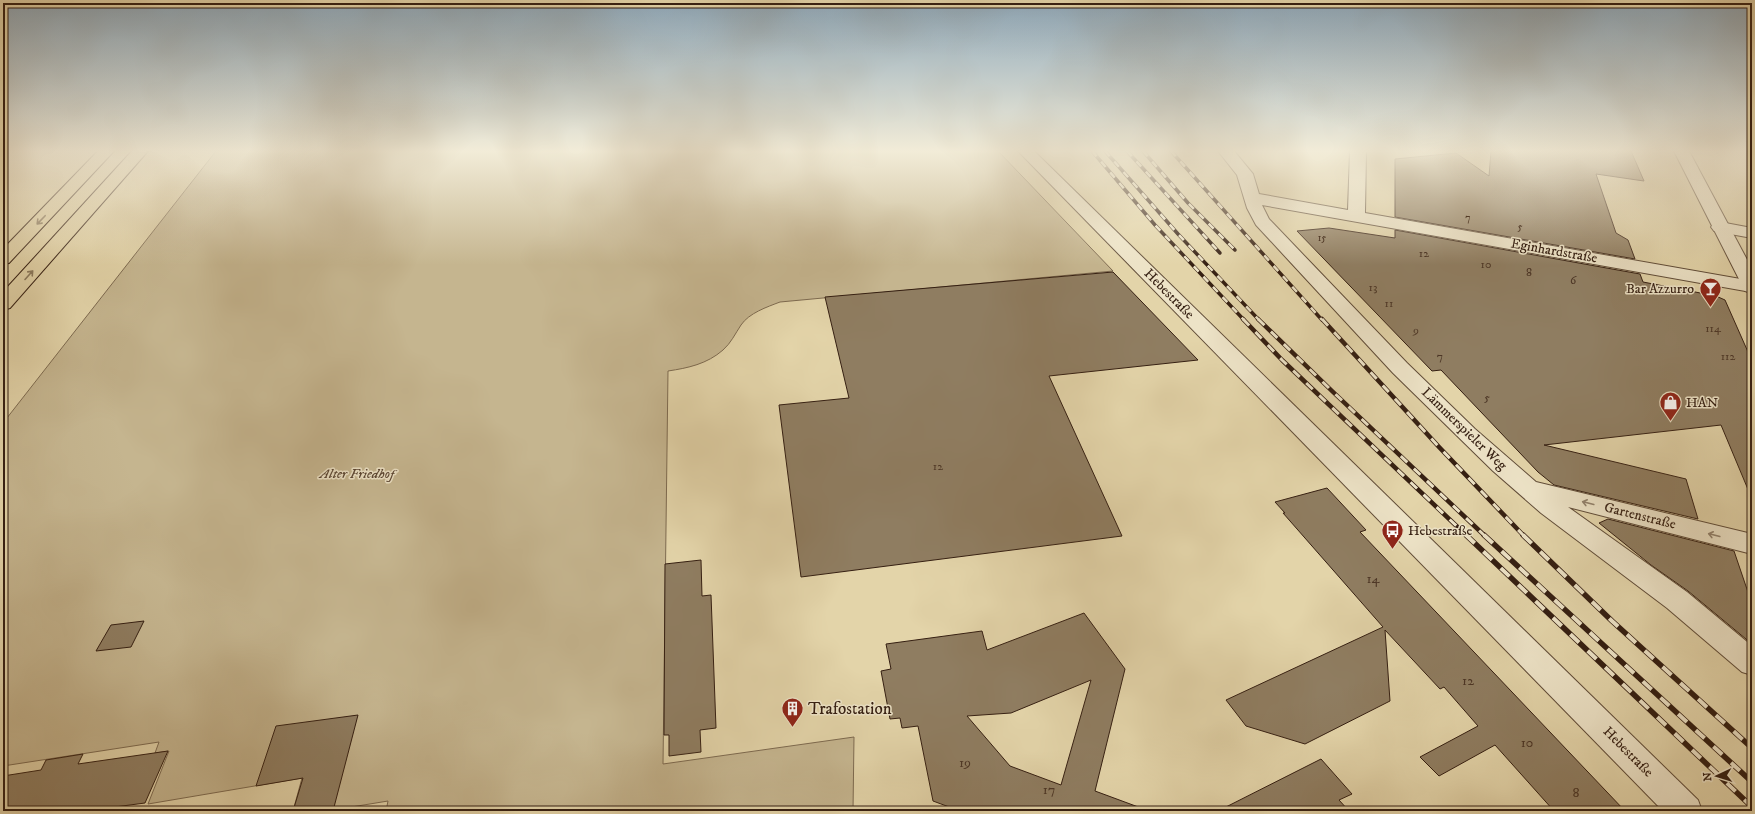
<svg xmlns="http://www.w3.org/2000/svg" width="1755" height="814" font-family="'IM FELL DW Pica',serif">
  <rect width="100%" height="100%" fill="#e3d4a9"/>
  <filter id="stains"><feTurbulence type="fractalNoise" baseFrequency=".005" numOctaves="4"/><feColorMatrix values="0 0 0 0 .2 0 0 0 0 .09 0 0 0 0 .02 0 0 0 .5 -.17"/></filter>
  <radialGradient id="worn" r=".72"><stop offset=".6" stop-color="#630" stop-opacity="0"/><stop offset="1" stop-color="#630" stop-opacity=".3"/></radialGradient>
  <path fill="#c5b58f" stroke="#7d6a50" d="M 216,151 L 998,151 L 1113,271 L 780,302 C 767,307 749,313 741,325 C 735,334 731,343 723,350 C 707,364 688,368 668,371 L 663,764 L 854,737 L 853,811 L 386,811 L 388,801 L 327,811 L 293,811 L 302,778 L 148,804 L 169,751 L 155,753 L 159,742 L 3,766 L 3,423 Z"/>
  <g fill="#8f7d61" stroke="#351f12" fill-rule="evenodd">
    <path d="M 1491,151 L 1631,151 L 1644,181 L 1596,174 L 1616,233 L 1628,240 L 1635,259 L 1395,217 L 1395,159 L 1456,153 L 1489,176 Z"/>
    <path d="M 1329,228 L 1395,238 L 1395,230 L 1640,274 L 1643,282 L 1716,296 L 1725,300 L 1752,361 L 1752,499 L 1721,425 L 1544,445 L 1686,479 L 1698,519 L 1554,485 L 1538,472 L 1441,370 L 1432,371 L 1297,231 Z"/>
    <path d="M 1113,272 L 1198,360 L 1049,376 L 1122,536 L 801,577 L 779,405 L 849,398 L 825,297 Z"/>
    <path d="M 1327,488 L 1366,530 L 1360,532 L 1625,811 L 1554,811 L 1495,745 L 1439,776 L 1420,757 L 1478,726 L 1444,687 L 1440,689 L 1385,630 L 1390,701 L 1305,744 L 1246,726 L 1226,700 L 1383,627 L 1283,513 L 1285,513 L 1275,502 Z"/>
    <path d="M 1608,519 L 1734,551 L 1752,604 L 1752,644 L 1688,591 L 1651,565 L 1599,523 Z"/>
    <path d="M 701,560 L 702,596 L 711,595 L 716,728 L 700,730 L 701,752 L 669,756 L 669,735 L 664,735 L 665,564 Z"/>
    <path d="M 1084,613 L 1125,669 L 1095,791 L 1141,808 L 1140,811 L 960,811 L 933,801 L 918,726 L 902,728 L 900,718 L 890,719 L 881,671 L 891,669 L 886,644 L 982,631 L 987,650 ZM 1091,680 L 1061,785 L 1010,766 L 967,716 L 1011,713 Z"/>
    <path d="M 144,621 L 131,647 L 96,651 L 111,625 Z"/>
    <path d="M 358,715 L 333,811 L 293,811 L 303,778 L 256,786 L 276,726 Z"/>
    <path d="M 168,751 L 145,803 L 107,808 L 104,811 L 3,811 L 3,776 L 41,770 L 46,760 L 83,754 L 78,764 Z"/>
    <path d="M 1321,759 L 1352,794 L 1339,800 L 1349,811 L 1218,811 Z"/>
  </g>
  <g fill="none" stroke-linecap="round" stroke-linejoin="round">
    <defs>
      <g id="minor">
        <path d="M 1018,151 L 1034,151 L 1698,800 L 1702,811 L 1663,811 Z"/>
        <path d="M 1218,151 L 1234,151 L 1253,174 L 1259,194 L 1348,210 L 1350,151 L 1366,151 L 1365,213 L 1752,281 L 1751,292 L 1262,205 L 1269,219 L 1407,363 L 1475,429 L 1536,482 L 1752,534 L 1752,554 L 1568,507 L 1687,592 L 1752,646 L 1752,675 L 1742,672 L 1667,608 L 1541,513 L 1493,471 L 1393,373 L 1256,225 L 1247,208 L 1237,175 Z"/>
        <path d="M 1720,222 L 1752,228 L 1752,238 L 1714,231 L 1711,227 L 1714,223 Z"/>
      </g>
      <path id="tertiary" d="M 1674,151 L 1689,151 L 1752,269 L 1752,293 L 1745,291 L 1743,287 Z"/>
      <g id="primary">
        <path d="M 98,151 L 114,151 L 9,263 L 3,264 L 3,249 Z"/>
        <path d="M 132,151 L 148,151 L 10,308 L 3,310 L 3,292 Z"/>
      </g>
    </defs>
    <use href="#minor" stroke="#604c38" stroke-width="2"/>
    <use href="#tertiary" stroke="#604c38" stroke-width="2"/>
    <use href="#primary" stroke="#351f12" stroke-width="2"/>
    <use href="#minor" fill="#ede3c7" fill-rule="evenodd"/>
    <use href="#tertiary" fill="#ede3c7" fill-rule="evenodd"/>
    <use href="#primary" fill="#e3d4a9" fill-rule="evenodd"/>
    <defs>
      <g id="rail-far2">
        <path d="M 1092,151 L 1155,225 L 1244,320"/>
        <path d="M 1105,151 L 1178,234 L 1259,320"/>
        <path d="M 1127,151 L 1220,253"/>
        <path d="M 1143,151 L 1188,203 L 1235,250"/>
        <path d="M 1171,151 L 1322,320"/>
      </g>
      <g id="rail-far1">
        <path d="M 1243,319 L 1282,360 L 1467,536"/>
        <path d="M 1258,319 L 1332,391 L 1485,536"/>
        <path d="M 1322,319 L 1439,447 L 1524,536"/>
      </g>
      <g id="rail">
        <path d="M 1466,535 L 1752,807"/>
        <path d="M 1484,535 L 1752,782"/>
        <path d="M 1523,535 L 1612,621 L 1752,748"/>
      </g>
    </defs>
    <use href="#rail-far2" stroke="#351f12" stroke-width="3.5"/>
    <use href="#rail-far1" stroke="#351f12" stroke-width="4.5"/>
    <use href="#rail" stroke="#351f12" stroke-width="5.5"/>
    <use href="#rail-far2" stroke="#ede3c7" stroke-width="2.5" stroke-dasharray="7" stroke-linecap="butt"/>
    <use href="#rail-far1" stroke="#ede3c7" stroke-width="3" stroke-dasharray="9" stroke-linecap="butt"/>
    <use href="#rail" stroke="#ede3c7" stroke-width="4" stroke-dasharray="12" stroke-linecap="butt"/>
  </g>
  <defs><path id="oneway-shaft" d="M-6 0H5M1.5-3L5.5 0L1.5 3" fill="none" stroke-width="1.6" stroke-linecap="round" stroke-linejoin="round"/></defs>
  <g stroke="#8c7a5e">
    <use href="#oneway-shaft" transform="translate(41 220) rotate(134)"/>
    <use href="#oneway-shaft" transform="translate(29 275) rotate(-48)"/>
  </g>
  <g stroke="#91816c">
    <use href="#oneway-shaft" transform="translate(1588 503) rotate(-166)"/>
    <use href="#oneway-shaft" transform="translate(1714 535) rotate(-166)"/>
  </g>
  <linearGradient id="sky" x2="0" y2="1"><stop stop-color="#8ea8ba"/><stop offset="0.57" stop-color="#f2ecd8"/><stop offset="1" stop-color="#f2ecd8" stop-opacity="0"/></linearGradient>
  <rect width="1755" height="265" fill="url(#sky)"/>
  <defs>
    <symbol id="bar-pin" viewBox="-11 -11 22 30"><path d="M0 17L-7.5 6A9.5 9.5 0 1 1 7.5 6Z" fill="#8f2418" stroke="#ede3c7"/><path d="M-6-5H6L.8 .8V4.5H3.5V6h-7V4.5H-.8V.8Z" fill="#fff"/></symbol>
    <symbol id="shop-pin" viewBox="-11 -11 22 30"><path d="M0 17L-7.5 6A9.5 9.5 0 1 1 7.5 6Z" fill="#8f2418" stroke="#ede3c7"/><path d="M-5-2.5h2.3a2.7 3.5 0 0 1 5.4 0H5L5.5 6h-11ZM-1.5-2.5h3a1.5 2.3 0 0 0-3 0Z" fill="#fff"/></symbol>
    <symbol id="bus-pin" viewBox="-11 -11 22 30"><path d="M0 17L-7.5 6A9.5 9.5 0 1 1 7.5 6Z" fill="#8f2418" stroke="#ede3c7"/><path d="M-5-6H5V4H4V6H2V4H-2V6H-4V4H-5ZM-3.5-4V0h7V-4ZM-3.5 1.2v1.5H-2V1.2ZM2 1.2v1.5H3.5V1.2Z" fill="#fff"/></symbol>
    <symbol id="building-pin" viewBox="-11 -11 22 30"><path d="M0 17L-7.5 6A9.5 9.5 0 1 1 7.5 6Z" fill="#8f2418" stroke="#ede3c7"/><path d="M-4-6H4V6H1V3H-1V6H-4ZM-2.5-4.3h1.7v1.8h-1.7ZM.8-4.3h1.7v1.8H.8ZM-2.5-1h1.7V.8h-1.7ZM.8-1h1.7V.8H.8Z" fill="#fff"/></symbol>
  </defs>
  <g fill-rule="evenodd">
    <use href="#bar-pin" x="1698" y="276" width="25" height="34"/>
    <use href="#shop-pin" x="1658" y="390" width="25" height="34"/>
    <use href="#bus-pin" x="1380" y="518" width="25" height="34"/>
    <use href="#building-pin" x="780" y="696" width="25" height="34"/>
  </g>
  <g text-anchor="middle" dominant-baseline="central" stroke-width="3" stroke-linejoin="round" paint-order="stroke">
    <g font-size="10" fill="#4c3626">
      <text x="1468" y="218">7</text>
      <text x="1520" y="227">5</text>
      <text x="1322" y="238">15</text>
    </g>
    <g font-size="12" fill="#4c3626">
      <text x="1424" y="253">12</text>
      <text x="1486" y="264">10</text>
      <text x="1529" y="272">8</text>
      <text x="1573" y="280">6</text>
      <text x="1373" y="287">13</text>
      <text x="1389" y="303">11</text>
      <text x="1713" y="328">114</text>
      <text x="1416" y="330">9</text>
      <text x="1440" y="356">7</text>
      <text x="1728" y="356">112</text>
      <text x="1487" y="397">5</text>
      <text x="938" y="466">12</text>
    </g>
    <g font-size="14" fill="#351f12" stroke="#ede3c7">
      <text transform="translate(1554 251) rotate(10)">Eginhardstraße</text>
      <text transform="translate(1169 294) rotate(45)">Hebestraße</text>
      <text transform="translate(1464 429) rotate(44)">Lämmerspieler Weg</text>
      <text transform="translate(1640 516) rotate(14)">Gartenstraße</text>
      <text transform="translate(1628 752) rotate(45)">Hebestraße</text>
    </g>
    <g font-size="14" fill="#351f12" stroke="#ede3c7" text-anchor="start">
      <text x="1694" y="289" text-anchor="end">Bar Azzurro</text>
      <text x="1686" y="403">HAN</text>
      <text x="1408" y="531">Hebestraße</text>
    </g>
    <g font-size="14" font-style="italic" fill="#594431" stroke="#ede3c7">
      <text x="357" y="474">Alter Friedhof</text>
    </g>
    <g font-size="14" fill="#4c3626">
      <text x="1373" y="579">14</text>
      <text x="1468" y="681">12</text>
      <text x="1527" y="743">10</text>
      <text x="965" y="763">19</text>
      <text x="1049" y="790">17</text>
      <text x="1576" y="793">8</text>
    </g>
    <g font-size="17" fill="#351f12" stroke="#ede3c7" text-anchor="start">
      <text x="808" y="709">Trafostation</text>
    </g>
  </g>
  <rect width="1755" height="814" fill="none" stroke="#e3d4a9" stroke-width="16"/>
  <rect x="4" y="4" width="1747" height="806" fill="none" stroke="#351f12" stroke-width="2"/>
  <rect x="8" y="8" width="1739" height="798" fill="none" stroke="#351f12"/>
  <g transform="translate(1717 776) rotate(266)" stroke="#ede3c7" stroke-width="3" paint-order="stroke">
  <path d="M0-3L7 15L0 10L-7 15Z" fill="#351f12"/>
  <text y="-6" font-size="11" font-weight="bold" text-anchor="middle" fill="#351f12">N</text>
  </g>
  <rect width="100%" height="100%" filter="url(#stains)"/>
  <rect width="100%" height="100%" fill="url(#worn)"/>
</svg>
